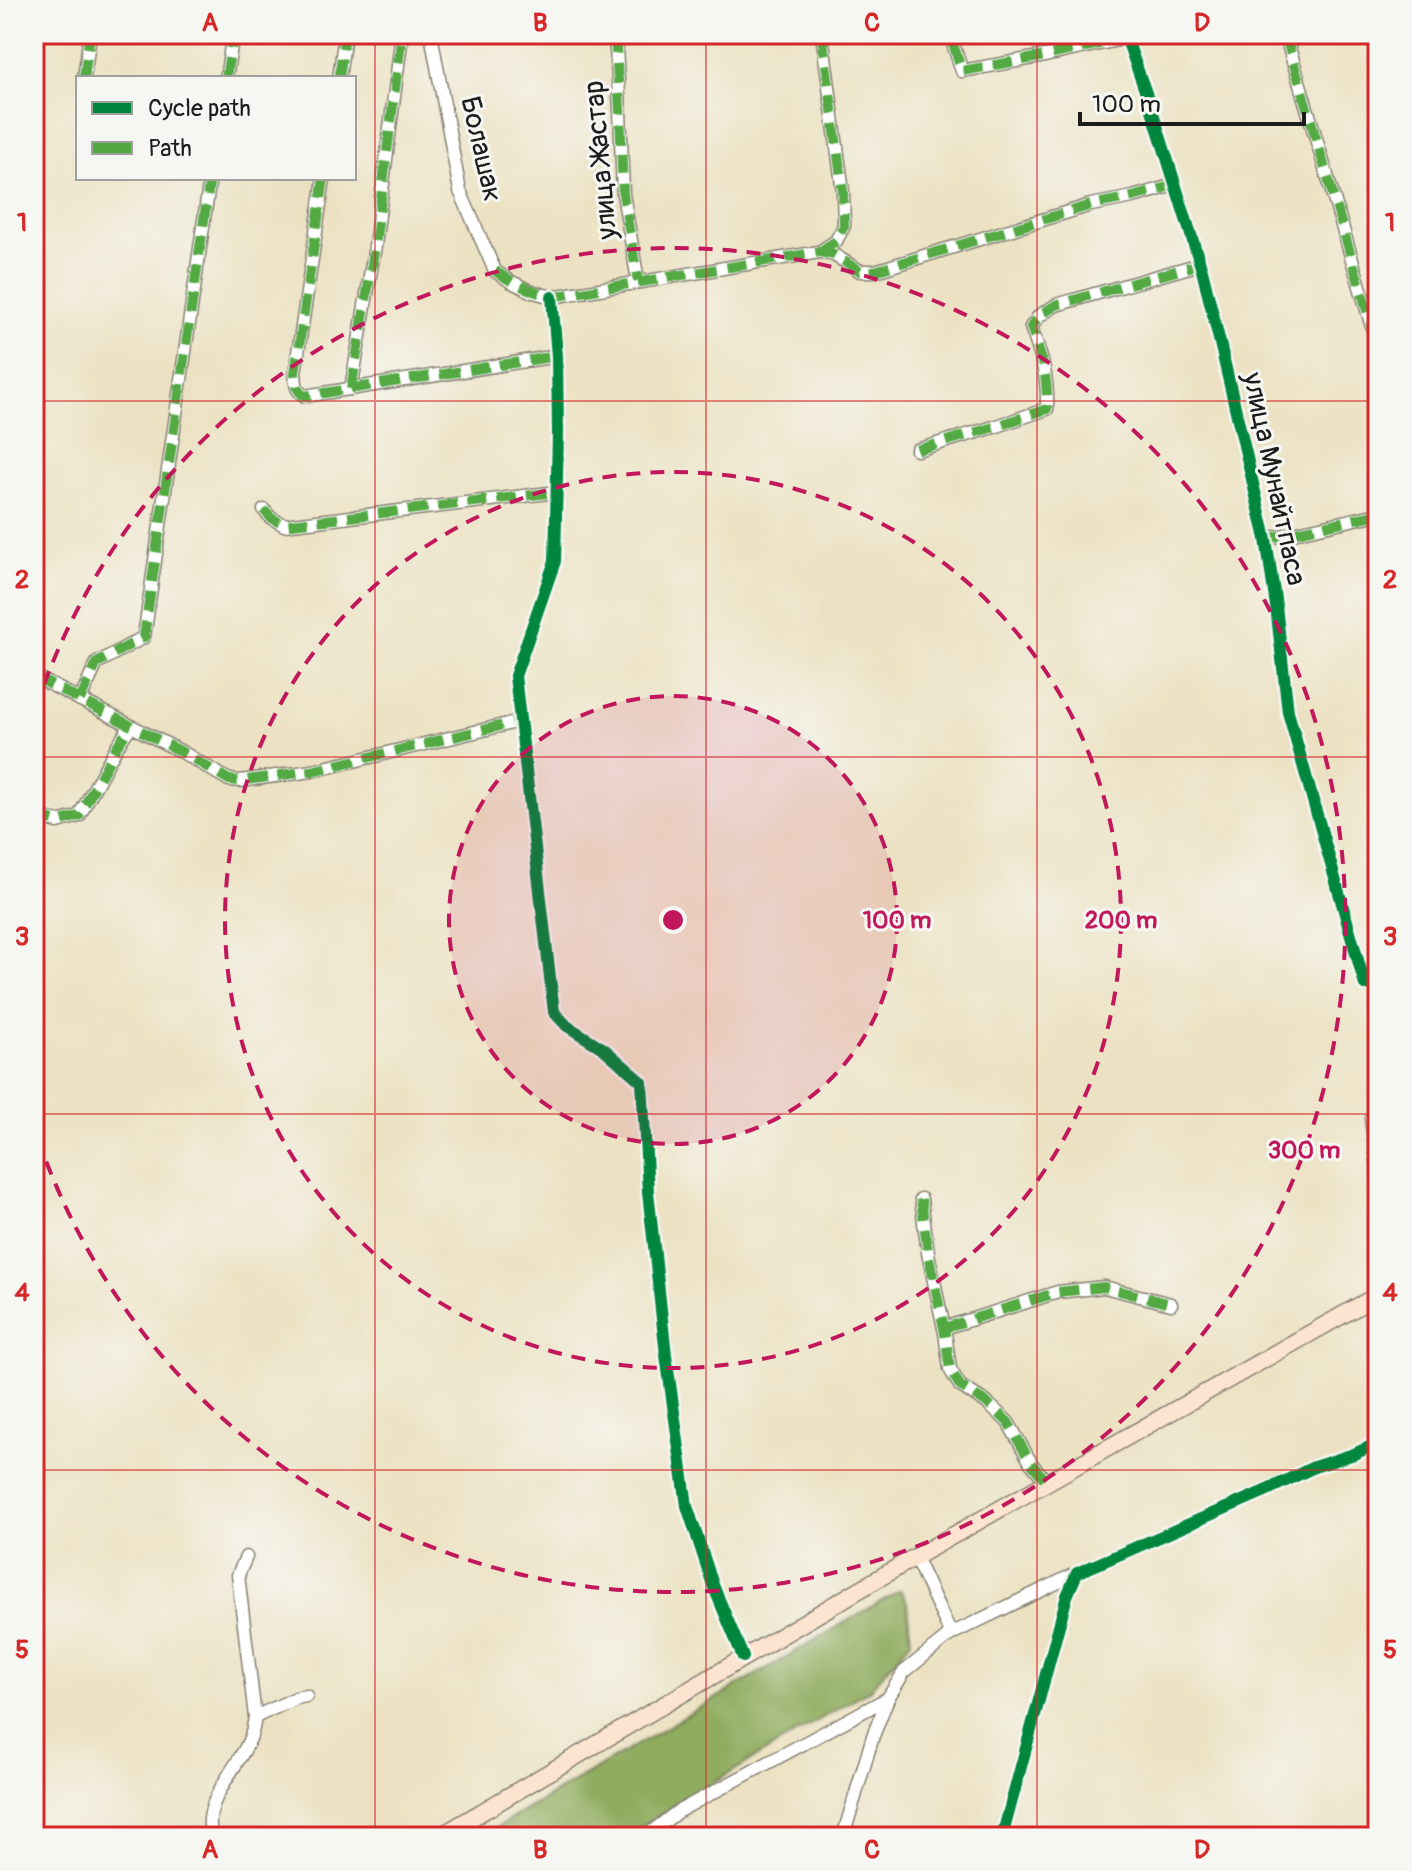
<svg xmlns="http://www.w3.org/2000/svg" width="1412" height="1871" font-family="Pangolin,sans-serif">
  <rect width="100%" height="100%" fill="#f6f6f2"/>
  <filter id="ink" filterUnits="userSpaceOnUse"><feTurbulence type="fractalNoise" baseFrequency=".0125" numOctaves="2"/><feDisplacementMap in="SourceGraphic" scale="16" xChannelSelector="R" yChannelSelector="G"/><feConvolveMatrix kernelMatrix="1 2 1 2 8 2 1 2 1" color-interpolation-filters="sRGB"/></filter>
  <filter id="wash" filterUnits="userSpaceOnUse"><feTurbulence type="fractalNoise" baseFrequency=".006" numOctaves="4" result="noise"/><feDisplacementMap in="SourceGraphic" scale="32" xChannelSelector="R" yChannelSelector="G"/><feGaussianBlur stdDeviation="1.8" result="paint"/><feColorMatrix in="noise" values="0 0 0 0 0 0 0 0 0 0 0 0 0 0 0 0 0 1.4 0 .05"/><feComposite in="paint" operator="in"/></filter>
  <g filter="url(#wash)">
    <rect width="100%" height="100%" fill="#ece2c3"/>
    <path fill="#90ac5f" stroke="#56643e" stroke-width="2" d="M 900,1590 L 907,1602 L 911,1641 L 869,1690 L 623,1837 L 480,1837 Z"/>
  </g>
  <g filter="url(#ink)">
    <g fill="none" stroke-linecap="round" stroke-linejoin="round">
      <defs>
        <g id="minor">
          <path d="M 431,34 L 460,191 L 495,271 L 510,281 L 530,291 L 552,297 L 819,252 L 834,255 L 860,271 L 875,271 L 1091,205 L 1133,197 L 1174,185"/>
          <path d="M 615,34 L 620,110 L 623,194 L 638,281"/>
          <path d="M 1125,34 L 1152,110 L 1202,270 L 1220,343 L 1266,539 L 1276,606 L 1288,712 L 1365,985 L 1378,982"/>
          <path d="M 1285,34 L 1378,347"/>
          <path d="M 615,38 L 659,34"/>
          <path d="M 953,44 L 962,71 L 1045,56 L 1127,38"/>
          <path d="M 84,78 L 90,34"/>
          <path d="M 226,78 L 233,34"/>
          <path d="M 339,78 L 345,34"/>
          <path d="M 324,178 L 295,373 C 296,383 295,391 305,396 L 557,356"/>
          <path d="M 819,252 L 836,241 L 844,226 L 843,192 L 822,34"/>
          <path d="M 552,297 L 557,356 L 558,433 L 555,561 L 515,676 L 554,1012 L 567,1026 L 604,1049 L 642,1082 L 648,1192 L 666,1355 L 687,1506 L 713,1585 L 743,1657"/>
          <path d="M 351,389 L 375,246 L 402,34"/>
          <path d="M 917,450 L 997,426 L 1047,409 C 1048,375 1042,359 1031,327 L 1039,316 L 1056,305 L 1200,264"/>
          <path d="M 264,510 L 271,518 L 284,525 L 557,492"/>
          <path d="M 1266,539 L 1378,514"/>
          <path d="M 34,676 L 182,752 L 229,780 L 240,781 L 312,771 L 520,721"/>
          <path d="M 80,700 L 97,663 L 144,637 L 210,178"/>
          <path d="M 34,815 L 58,822 L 79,816 L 117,746 L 130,727"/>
          <path d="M 1371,1119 L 1378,1167"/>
          <path d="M 921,1199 L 928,1253 L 945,1333 L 950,1369 L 960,1386 L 986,1402 L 1008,1422 L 1031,1463 L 1047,1482"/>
          <path d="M 944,1328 L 1058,1292 L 1104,1287 L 1171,1304"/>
          <path d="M 915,1557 L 951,1634"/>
          <path d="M 255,1717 L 296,1698 L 306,1696"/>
          <path d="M 212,1837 C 200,1801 240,1767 251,1736 C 253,1730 254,1723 255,1717 L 238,1575 L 246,1557"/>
          <path d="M 645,1837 L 677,1812 L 888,1698"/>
          <path d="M 843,1837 L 873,1736 L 888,1698 L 904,1672 L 951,1634 L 1077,1573"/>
          <path d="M 1002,1837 L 1067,1596 L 1077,1573 L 1265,1491 L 1314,1467 L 1354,1454 L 1378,1443"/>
        </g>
        <path id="secondary" d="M 439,1837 L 915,1557 L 1378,1295"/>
      </defs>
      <use href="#minor" stroke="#847f70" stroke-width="15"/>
      <use href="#secondary" stroke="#847f70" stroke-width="19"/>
      <use href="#minor" stroke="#fff" stroke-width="12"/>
      <use href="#secondary" stroke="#fde4d0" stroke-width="16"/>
      <g stroke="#52a943" stroke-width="10" stroke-dasharray="20 10" stroke-linecap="butt">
        <path d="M 615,34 L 620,110 L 623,194 L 638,281"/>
        <path d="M 1285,34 L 1378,347"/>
        <path d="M 615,38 L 659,34"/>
        <path d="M 953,44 L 962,71 L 1045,56 L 1127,38"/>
        <path d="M 84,78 L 90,34"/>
        <path d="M 226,78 L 233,34"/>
        <path d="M 339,78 L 345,34"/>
        <path d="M 324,178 L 295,373 C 296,383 295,391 305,396 L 557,356"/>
        <path d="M 819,252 L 836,241 L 844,226 L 843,192 L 822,34"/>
        <path d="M 495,271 C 514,284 531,291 552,297 L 819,252 L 834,255 L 860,271 L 875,271 L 1091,205 L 1133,197 L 1174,185"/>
        <path d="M 351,389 L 375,246 L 402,34"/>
        <path d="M 917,450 L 997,426 L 1047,409 C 1048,375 1042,359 1031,327 L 1039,316 L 1056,305 L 1200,264"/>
        <path d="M 264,510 L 271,518 L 284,525 L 557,492"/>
        <path d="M 1266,539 L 1378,514"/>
        <path d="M 34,676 L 182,752 L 229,780 L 240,781 L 312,771 L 520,721"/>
        <path d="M 80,700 L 97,663 L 144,637 L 210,178"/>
        <path d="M 34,815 L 58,822 L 79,816 L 117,746 L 130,727"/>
        <path d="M 1371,1119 L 1378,1167"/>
        <path d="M 921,1199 L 928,1253 L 945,1333 L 950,1369 L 960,1386 L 986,1402 L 1008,1422 L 1031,1463 L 1047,1482"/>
        <path d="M 944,1328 L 1058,1292 L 1104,1287 L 1171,1304"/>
      </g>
      <defs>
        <g id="cycleway">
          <path d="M 1125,34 L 1152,110 L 1202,270 L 1220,343 L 1266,539 L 1276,606 L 1288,712 L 1365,985 L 1378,982"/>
          <path d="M 552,297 L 557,356 L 558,433 L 555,561 L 515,676 L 554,1012 L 567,1026 L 604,1049 L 642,1082 L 648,1192 L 666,1355 L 687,1506 L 713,1585 L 743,1657"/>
          <path d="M 1002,1837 L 1067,1596 L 1077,1573 L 1265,1491 L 1314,1467 L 1354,1454 L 1378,1443"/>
        </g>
      </defs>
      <use href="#cycleway" stroke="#f6f6f2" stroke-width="17"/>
      <use href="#cycleway" stroke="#00873e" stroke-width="12"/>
    </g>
  </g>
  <path fill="none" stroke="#d62828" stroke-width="2" stroke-opacity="0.55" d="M 375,34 L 375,1837M 706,34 L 706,1837M 1037,34 L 1037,1837M 34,401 L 1378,401M 34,757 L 1378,757M 34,1114 L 1378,1114M 34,1470 L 1378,1470"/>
  <circle cx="673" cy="920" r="224" fill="#c2185b" fill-opacity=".12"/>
  <g fill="none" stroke="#c2185b" stroke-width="4" stroke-dasharray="14 10">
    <circle cx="673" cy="920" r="224"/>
    <circle cx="673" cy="920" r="448"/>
    <path d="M36 707A672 672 0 1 1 36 1133"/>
  </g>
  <g text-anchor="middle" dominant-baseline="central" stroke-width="6" stroke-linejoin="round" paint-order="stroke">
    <g font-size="28" fill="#1c1c1c" stroke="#f6f6f2">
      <text transform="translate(481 149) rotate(77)">Болашак</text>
      <text transform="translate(601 160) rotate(-95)">улица Жастар</text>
      <text transform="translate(1274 479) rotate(78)">улица Мунайтпаса</text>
    </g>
  </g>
  <circle cx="673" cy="920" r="12" fill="#c2185b" stroke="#f6f6f2" stroke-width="4"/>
  <g font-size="24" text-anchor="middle" font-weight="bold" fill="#c2185b" stroke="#f6f6f2" stroke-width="6" stroke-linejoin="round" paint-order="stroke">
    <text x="897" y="928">100 m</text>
    <text x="1121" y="928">200 m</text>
    <text x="1304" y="1158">300 m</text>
  </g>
  <rect width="1412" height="1871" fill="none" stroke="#f6f6f2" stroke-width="88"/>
  <rect x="76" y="76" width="280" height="104" fill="#f6f6f2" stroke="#9f9f9c" stroke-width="2"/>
  <rect x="92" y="102" width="40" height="12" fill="#00873e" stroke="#9f9f9c" stroke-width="2"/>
  <text x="148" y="116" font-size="24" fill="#1c1c1c">Cycle path</text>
  <rect x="92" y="142" width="40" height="12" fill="#52a943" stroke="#9f9f9c" stroke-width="2"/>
  <text x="148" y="156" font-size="24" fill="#1c1c1c">Path</text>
  <path d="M1080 112v12h224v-12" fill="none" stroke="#1c1c1c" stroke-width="4"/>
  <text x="1092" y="112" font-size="24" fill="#1c1c1c" stroke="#f6f6f2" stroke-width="6" paint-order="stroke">100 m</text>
  <rect x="44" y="44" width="1324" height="1783" fill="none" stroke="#d62828" stroke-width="3"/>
  <g font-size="26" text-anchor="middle" font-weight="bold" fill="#d62828">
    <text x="210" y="31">A</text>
    <text x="540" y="31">B</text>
    <text x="872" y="31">C</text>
    <text x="1202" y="31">D</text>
    <text x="22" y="231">1</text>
    <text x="1390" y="231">1</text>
    <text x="22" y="588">2</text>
    <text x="1390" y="588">2</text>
    <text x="22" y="945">3</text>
    <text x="1390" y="945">3</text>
    <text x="22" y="1301">4</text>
    <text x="1390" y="1301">4</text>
    <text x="22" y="1658">5</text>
    <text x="1390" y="1658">5</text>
    <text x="210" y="1858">A</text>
    <text x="540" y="1858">B</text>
    <text x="872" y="1858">C</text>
    <text x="1202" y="1858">D</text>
  </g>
</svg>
